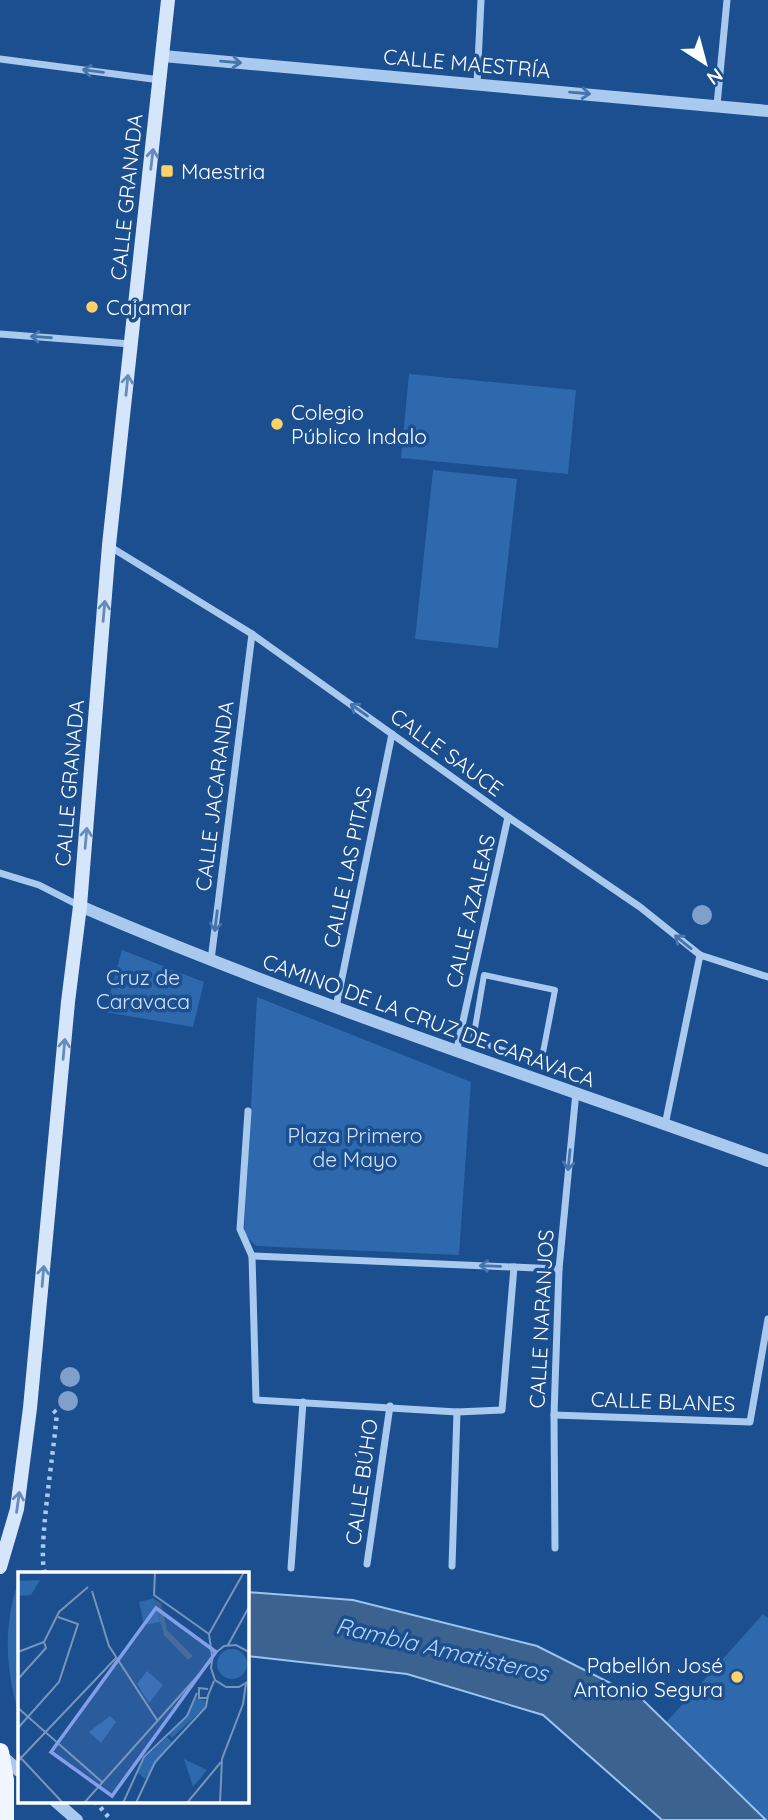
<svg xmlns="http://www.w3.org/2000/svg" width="768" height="1820" font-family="Quicksand,sans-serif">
  <rect width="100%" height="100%" fill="#1b4f8f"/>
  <g fill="#2e69ad">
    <path d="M 409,374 L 576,390 L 568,474 L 401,458 Z"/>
    <path d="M 433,470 L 517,479 L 498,648 L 415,639 Z"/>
    <path d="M 122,950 L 204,982 L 193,1027 L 105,1012 Z"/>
    <path d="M 257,997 L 471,1082 L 459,1255 L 256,1246 L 244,1234 Z"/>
    <path d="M 19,1580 L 19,1714 C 5,1669 3,1624 19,1580 Z"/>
    <path d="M 763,1614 L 768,1618 L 768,1820 L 755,1820 L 654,1736 Z"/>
  </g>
  <path fill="#3c6290" stroke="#9cc4f0" stroke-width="2" d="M 247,1592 L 353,1600 L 537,1646 L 642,1699 L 766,1820 L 662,1820 L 543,1715 L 407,1674 L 247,1656 Z"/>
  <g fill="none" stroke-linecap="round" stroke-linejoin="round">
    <g stroke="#a9c9ee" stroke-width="4.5" stroke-dasharray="3.5 5" stroke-linecap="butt">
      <path d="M 45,1573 C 37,1555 54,1450 56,1422 L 57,1414 L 53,1410"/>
      <path d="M 95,1801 L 111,1820"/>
    </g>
    <path stroke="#a9c9ee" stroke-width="6" d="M 484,975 L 555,990 L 541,1063 L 473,1040 Z"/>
    <g stroke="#a9c9ee" stroke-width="7">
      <path d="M 0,59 L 160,80"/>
      <path d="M 477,84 L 481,0"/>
      <path d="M 717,105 L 727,0"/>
      <path d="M 0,334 L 131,344"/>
      <path d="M 109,546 L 252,634 L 508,817 L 640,907 L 700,955 L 768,977"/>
      <path d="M 0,873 L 39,885 L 80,906"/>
      <path d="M 211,960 L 252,634"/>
      <path d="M 336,1007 L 392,734"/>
      <path d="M 456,1053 L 508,817"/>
      <path d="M 248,1111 L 240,1229 L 252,1256 L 256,1400 L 457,1412 L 502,1410 L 514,1267"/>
      <path d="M 665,1125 L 700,955"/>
      <path d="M 252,1256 L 559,1269"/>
      <path d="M 554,1415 L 750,1422 L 768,1319"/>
      <path d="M 555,1548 L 554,1415 L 559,1269 L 576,1092"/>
      <path d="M 367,1564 L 390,1406"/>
      <path d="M 452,1566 L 457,1412"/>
      <path d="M 291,1568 L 303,1402"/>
    </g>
    <g stroke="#a9c9ee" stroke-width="12">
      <path d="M 163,56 L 768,111"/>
      <path d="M 80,906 C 305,1003 538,1078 768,1161"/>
      <path d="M 0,1754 L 19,1771"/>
      <path d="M 55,1801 L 77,1820"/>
    </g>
    <path stroke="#d6e6fa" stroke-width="14" d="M 0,1567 L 17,1509 L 30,1408 L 68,1002 L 80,906 L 109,545 L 168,0"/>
    <path stroke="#f0f6ff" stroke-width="18" d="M 0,1752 L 5,1780 L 5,1820"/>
  </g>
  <g fill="#7ea0ca">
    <circle cx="702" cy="915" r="10"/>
    <circle cx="70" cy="1377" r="10"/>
    <circle cx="68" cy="1401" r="10"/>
  </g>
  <defs><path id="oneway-shaft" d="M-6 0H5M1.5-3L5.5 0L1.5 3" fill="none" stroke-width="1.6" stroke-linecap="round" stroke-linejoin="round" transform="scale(1.75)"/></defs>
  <g stroke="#4674ac">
    <use href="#oneway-shaft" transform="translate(231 62) rotate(5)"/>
    <use href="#oneway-shaft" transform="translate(93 71) rotate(-173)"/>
    <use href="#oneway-shaft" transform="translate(580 93) rotate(5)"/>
    <use href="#oneway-shaft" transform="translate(41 337) rotate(-176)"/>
    <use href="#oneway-shaft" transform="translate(359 710) rotate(-145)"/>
    <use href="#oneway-shaft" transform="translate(216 921) rotate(97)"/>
    <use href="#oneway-shaft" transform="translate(683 942) rotate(-141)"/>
    <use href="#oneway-shaft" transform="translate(569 1160) rotate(96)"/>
    <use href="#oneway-shaft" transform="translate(490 1266) rotate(-178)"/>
  </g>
  <g stroke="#668bba">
    <use href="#oneway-shaft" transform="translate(152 159) rotate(-83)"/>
    <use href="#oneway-shaft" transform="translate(127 385) rotate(-84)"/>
    <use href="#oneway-shaft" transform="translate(104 611) rotate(-85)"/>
    <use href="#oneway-shaft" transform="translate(86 838) rotate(-85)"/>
    <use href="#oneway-shaft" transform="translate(64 1049) rotate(-85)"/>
    <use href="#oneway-shaft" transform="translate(43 1276) rotate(-85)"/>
    <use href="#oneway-shaft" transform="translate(18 1502) rotate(-82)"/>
  </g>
  <g fill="#ffd166" stroke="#1b4f8f" stroke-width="2.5">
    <rect x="160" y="164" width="14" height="14" rx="3.5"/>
    <circle cx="92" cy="307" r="7"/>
    <circle cx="277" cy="424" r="7"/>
    <circle cx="737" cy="1677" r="7"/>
  </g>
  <g text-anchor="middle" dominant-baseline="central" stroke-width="7" stroke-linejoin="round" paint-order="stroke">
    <g font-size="21" fill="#fff" stroke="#1b4f8f">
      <text transform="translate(467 63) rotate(5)">CALLE MAESTRÍA</text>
      <text transform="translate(126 197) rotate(-84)">CALLE GRANADA</text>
      <text transform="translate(447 752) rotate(36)">CALLE SAUCE</text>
      <text transform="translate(69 783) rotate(-85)">CALLE GRANADA</text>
      <text transform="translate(214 796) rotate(-83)">CALLE JACARANDA</text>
      <text transform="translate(347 867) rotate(-78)">CALLE LAS PITAS</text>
      <text transform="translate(470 911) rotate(-77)">CALLE AZALEAS</text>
      <text transform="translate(429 1020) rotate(20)">CAMINO DE LA CRUZ DE CARAVACA</text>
      <text transform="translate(541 1319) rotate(-87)">CALLE NARANJOS</text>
      <text transform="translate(663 1401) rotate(2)">CALLE BLANES</text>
      <text transform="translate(361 1482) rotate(-82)">CALLE BÚHO</text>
    </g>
    <g font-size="21" fill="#fff" stroke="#1b4f8f" text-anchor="start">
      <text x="181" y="171">Maestria</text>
      <text x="106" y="307">Cajamar</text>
      <text x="291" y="412">Colegio<tspan x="291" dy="24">Público Indalo</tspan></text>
      <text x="723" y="1665" text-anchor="end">Pabellón José<tspan x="723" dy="24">Antonio Segura</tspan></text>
    </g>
    <g font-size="21" fill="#cfe3fa" stroke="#1b4f8f">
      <text x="143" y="977">Cruz de<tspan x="143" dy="24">Caravaca</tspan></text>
      <text x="355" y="1135">Plaza Primero<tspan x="355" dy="24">de Mayo</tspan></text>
    </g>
    <g font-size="23" font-style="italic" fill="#b5d3f5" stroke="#1b4f8f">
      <text transform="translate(442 1649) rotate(13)">Rambla Amatisteros</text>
    </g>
  </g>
  <g transform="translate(18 1572)">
    <rect width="231" height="231" fill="#1b4f8f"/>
    <path d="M 22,8 L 13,23 L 0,24 L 0,9 ZM 136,26 L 142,50 L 126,53 L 121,30 ZM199 92a15 15 0 1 1 30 0a15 15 0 1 1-30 0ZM 129,99 L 145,113 L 131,131 L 119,112 ZM 178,126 L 188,129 L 187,135 L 154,166 L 151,162 L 169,145 ZM 92,144 L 98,150 L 83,171 L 71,160 ZM 149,165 L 154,170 L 127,207 L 120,201 L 126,187 ZM 166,187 L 189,198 L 175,215 Z" fill="#2e69ad"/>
    <path d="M 136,27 L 143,31 L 149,58 L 175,84 L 170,88 L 146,63 Z" fill="#3c6290"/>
    <path fill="none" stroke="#7695bc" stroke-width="2" d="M 137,0 L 136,23 L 191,62M 74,19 L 91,74 L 139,148M 210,73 L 231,35M 0,80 L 26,70 L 41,40 L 70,15M 231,80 L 218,73 L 206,74 L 195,83 L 193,96 L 197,108 L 208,115 L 221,115 L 231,109M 194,84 L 191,62 L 226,0M 0,107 L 28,76 L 26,70M 190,117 L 181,116 L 181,126 L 189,126 L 196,109M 0,136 L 84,210M 0,156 L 41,110 L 60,52 L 40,45M 0,183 L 45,231M 0,189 L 98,86M 66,231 L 193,89M 105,231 L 126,185 L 169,144 L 179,121M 118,231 L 137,190 L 188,135 L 190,124M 169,231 L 203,190M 202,231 L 204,187 L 225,132 L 228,111"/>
    <path fill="#839eea" fill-opacity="0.15" stroke="#839eea" stroke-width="3.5" d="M 138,36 L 198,80 L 94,224 L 33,180 Z"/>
    <rect width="231" height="231" fill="none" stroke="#fff" stroke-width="3.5"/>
  </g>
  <g transform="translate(705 63) rotate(144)" stroke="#1b4f8f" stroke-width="5" paint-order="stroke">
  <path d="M0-5L12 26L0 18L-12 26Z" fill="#ffffff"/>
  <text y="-10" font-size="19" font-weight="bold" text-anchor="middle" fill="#ffffff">N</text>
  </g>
</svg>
